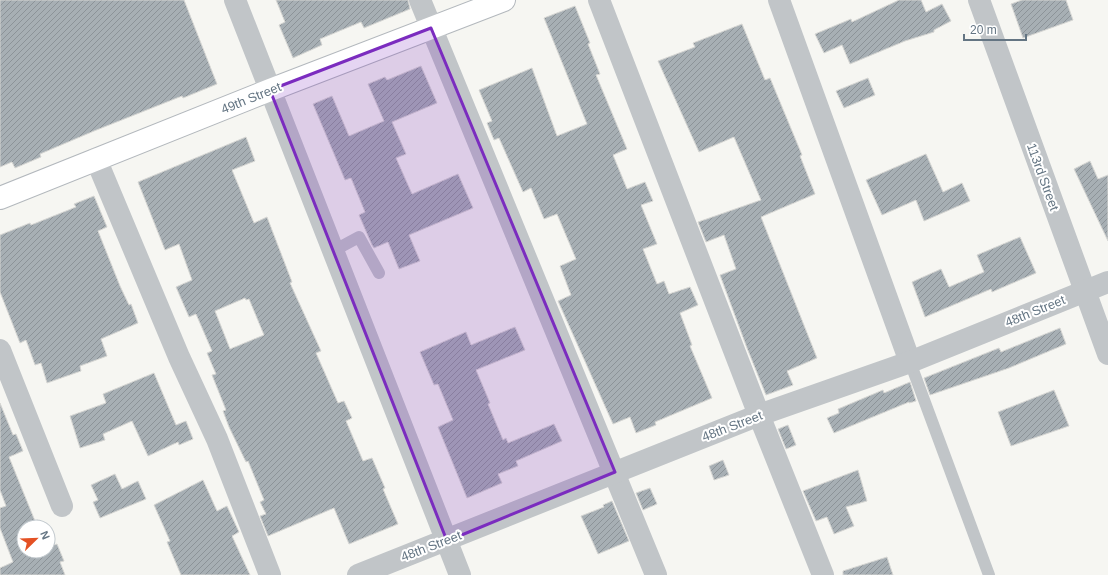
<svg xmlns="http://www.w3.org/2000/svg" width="1108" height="575" font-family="Helvetica,sans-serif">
  <defs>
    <pattern id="building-hatch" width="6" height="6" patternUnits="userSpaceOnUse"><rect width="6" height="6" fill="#a7afb4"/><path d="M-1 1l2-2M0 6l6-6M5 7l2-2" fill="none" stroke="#8c9398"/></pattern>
  </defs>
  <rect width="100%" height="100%" fill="#f6f6f2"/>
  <g fill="url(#building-hatch)" stroke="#d7d7d4" fill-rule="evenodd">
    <path d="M 0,0 L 184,0 L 217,84 L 183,98 L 182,96 L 94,131 L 40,154 L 41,157 L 15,168 L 12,162 L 0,167 Z"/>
    <path d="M 276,0 L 408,0 L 410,9 L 364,28 L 361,22 L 320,39 L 322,45 L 293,58 L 279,25 L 285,22 Z"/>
    <path d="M 899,0 L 921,0 L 926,12 L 942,4 L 951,21 L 934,30 L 934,32 L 905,41 L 850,64 L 842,45 L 824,53 L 815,34 L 851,19 L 852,22 Z"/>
    <path d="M 1022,0 L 1066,0 L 1073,20 L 1023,38 L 1011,4 Z"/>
    <path d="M 575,6 L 590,43 L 588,44 L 600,74 L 596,75 L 627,149 L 613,155 L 627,189 L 645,182 L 653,201 L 641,205 L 657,244 L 643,249 L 657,284 L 664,281 L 669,294 L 690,287 L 698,305 L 680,313 L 692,345 L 690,346 L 712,398 L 655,422 L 656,425 L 636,433 L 630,417 L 613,424 L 558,301 L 571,295 L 560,266 L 576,259 L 557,214 L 544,219 L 531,188 L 523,192 L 499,138 L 494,140 L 487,123 L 492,121 L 479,90 L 532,68 L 557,136 L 587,124 L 544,18 Z"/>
    <path d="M 742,24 L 765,80 L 770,78 L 802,155 L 800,156 L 815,194 L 761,217 L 817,358 L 787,371 L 793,385 L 766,395 L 747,348 L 720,275 L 736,269 L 724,235 L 706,242 L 698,222 L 761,200 L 734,137 L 699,152 L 658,61 L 695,47 L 693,43 Z"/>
    <path d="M 421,66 L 437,103 L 392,122 L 406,154 L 396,158 L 412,194 L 458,174 L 473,208 L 409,235 L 420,261 L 399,269 L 388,242 L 374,248 L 372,245 L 359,215 L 365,212 L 351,178 L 345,180 L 313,104 L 332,96 L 349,136 L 384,121 L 368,84 L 385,77 L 387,80 Z"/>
    <path d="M 868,78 L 875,95 L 844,108 L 836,91 Z"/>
    <path d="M 246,137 L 255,161 L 232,170 L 254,223 L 267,217 L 292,282 L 290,283 L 321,351 L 316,353 L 338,403 L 344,401 L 352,418 L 346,421 L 363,461 L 372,458 L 385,488 L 383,489 L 398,524 L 349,544 L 334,508 L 268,536 L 260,516 L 266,514 L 260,502 L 264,500 L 248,461 L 246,462 L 229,427 L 223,411 L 226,410 L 212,375 L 216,374 L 207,353 L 212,351 L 196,314 L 189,317 L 176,287 L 192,280 L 179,244 L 165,250 L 138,182 ZM 245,298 L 246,300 L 249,299 L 264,335 L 230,349 L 215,311 Z"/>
    <path d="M 926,154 L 943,192 L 962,183 L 970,201 L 924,221 L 916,200 L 882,215 L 866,180 Z"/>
    <path d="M 1090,161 L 1098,179 L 1108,175 L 1108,241 L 1074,169 Z"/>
    <path d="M 94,196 L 107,227 L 98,231 L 120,286 L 129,305 L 131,304 L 138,323 L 101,339 L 107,356 L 80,366 L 81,371 L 47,383 L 41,363 L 35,365 L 26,340 L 20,343 L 0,292 L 0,235 L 30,223 L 31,225 L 76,207 L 74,204 Z"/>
    <path d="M 1020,237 L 1036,273 L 992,292 L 991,289 L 925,317 L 912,282 L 941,269 L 949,287 L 984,272 L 977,255 Z"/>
    <path d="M 515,327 L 525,350 L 476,370 L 490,403 L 488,404 L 503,440 L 506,438 L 508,443 L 554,424 L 562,441 L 516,461 L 518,466 L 498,474 L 502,483 L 467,498 L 438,427 L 453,420 L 438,384 L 434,385 L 420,352 L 466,332 L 471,345 Z"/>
    <path d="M 1060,328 L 1066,344 L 1009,368 L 930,395 L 924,378 L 999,348 L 1001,352 Z"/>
    <path d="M 154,373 L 176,425 L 186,421 L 193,439 L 179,445 L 178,442 L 148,456 L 132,421 L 103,434 L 105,440 L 80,448 L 70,416 L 106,403 L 103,394 Z"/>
    <path d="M 910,382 L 916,401 L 909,403 L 909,402 L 834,433 L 827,418 L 839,413 L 838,409 L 883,390 L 884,393 Z"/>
    <path d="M 1054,390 L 1069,426 L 1011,446 L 998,412 Z"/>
    <path d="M 0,403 L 13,435 L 16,434 L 23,451 L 9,457 L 35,521 L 38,520 L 41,527 L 24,527 L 24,551 L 48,551 L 48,544 L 49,547 L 57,544 L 64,561 L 60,562 L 65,575 L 0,575 L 0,568 L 13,562 L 0,528 L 0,508 L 6,506 L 0,490 Z"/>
    <path d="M 788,425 L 796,445 L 786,449 L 778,429 Z"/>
    <path d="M 723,460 L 729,475 L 714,480 L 709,466 Z"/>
    <path d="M 858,470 L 867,501 L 846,507 L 854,526 L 834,534 L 827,517 L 816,521 L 803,491 Z"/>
    <path d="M 115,474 L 122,489 L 138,481 L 146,499 L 100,518 L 93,502 L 98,500 L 91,485 Z"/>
    <path d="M 203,480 L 217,511 L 227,506 L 239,532 L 232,536 L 250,575 L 181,575 L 167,542 L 170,541 L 154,505 Z"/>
    <path d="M 650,488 L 657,504 L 643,510 L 636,493 Z"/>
    <path d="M 612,501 L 629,541 L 598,554 L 581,516 L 604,507 L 603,505 Z"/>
    <path d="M 887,557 L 893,575 L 843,575 L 843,571 Z"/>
  </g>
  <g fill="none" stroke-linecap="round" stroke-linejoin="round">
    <defs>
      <path id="secondary" d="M 0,198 L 270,90 L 504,0"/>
    </defs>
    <use href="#secondary" stroke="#b3b8bd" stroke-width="24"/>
    <g stroke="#c1c5c8" stroke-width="12">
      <path d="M 333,251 L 359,237 L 379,273"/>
      <path d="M 910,362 L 989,575"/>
    </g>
    <g stroke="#c1c5c8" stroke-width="22">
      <path d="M 235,0 L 460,575"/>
      <path d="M 420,0 L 656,575"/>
      <path d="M 599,0 L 759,415 L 823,575"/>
      <path d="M 779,0 L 910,362"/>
      <path d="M 979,0 L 1108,354"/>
      <path d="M 96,159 L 179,357 L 217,439 L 270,575"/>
      <path d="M 0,350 L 62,506"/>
      <path d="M 358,575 L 759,415 L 910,362 L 1108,282"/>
    </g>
    <use href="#secondary" stroke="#fff" stroke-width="22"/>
  </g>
  <path fill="#7b2cbf" fill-opacity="0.2" stroke="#7b2cbf" stroke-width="3" stroke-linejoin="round" d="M 431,28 L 615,472 L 447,541 L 270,90 Z"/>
  <g text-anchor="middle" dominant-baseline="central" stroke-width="4" stroke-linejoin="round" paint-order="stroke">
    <g font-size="13" fill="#647583" stroke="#fff">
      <text transform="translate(251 98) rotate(-22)">49th Street</text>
      <text transform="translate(1043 177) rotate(70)">113rd Street</text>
      <text transform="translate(1035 311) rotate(-22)">48th Street</text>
      <text transform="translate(732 426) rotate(-21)">48th Street</text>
      <text transform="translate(431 546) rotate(-21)">48th Street</text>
    </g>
  </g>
  <g transform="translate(36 539) rotate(67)"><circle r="19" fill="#ffffff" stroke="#c1c8cd"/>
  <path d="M0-3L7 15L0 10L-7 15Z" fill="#e45124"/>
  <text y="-6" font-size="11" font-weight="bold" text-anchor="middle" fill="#647583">N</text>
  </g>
  <path d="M964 34v6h62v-6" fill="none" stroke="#647583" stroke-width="2"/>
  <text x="970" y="34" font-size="12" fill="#647583" stroke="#ffffff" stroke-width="3" paint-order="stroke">20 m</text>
</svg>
